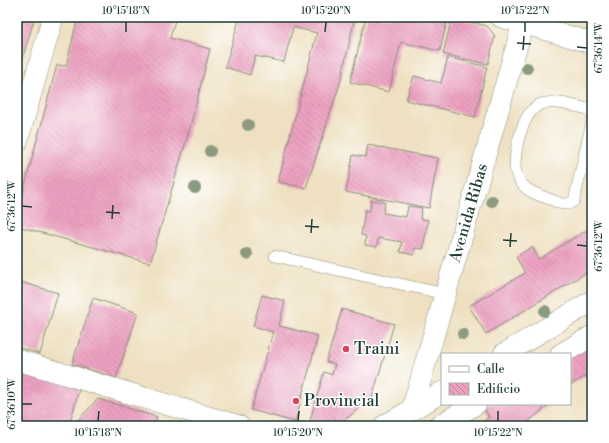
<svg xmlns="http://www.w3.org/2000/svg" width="609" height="443" font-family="'Libre Bodoni',serif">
  <defs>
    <pattern id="building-back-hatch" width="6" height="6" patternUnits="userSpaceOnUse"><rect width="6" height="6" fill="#eda1c1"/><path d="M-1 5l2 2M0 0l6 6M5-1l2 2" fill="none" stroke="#bf849e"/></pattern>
  </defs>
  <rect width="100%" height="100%" fill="#fff"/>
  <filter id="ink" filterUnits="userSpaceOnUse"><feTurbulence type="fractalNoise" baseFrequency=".025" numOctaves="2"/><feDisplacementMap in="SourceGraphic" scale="8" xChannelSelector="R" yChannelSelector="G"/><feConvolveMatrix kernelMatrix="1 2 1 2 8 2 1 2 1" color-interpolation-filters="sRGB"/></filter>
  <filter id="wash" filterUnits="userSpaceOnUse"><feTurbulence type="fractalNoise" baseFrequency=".012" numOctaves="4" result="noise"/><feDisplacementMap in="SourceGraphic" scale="16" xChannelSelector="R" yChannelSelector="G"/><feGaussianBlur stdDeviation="0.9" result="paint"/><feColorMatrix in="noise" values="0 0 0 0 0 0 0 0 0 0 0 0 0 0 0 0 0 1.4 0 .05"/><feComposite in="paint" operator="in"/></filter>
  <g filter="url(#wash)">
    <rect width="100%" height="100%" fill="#eee0c0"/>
    <g id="blocks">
      <g fill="url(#building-back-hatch)">
        <path d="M 17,17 L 35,17 L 17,76 Z"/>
        <path d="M 78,17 L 176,17 L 170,38 L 210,49 L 189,131 L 150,263 L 17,226 L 17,215 L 57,65 L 66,66 Z"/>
        <path d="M 240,17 L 355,17 L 341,80 L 306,188 L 278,182 L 317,33 L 293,27 L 284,62 L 255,56 L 250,75 L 225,67 Z"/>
        <path d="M 366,17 L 448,17 L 440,51 L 401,42 L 389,92 L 350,82 Z"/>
        <path d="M 452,17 L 487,26 L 495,36 L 488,64 L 443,54 Z"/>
        <path d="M 592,17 L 592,24 L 566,18 L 566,17 Z"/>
        <path d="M 448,57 L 487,67 L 475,117 L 406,100 L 414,76 L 441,83 Z"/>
        <path d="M 368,145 L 438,158 L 429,208 L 346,192 L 353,155 L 366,157 Z"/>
        <path d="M 371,200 L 385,202 L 383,213 L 406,217 L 408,206 L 422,208 L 420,219 L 428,220 L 423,249 L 415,248 L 414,255 L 400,252 L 402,242 L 378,238 L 377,247 L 365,245 L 366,236 L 361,235 L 365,210 L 370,211 Z"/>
        <path d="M 592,227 L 592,269 L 486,334 L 469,306 L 525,273 L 516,257 L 532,247 L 539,259 Z"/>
        <path d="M 17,281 L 58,293 L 40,354 L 17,347 Z"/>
        <path d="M 262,295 L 285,301 L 279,326 L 318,336 L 295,422 L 251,410 L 273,332 L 253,326 Z"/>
        <path d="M 93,298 L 138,313 L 116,378 L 72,364 Z"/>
        <path d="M 342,309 L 394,324 L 372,398 L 337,426 L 317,426 L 309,424 L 324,372 L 332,375 L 335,364 L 326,362 Z"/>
        <path d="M 592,339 L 592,373 L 570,385 L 570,354 Z"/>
        <path d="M 17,368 L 80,386 L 69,426 L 17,426 Z"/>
        <path d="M 98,399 L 157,417 L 155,426 L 85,426 L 75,423 Z"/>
        <path d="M 490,404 L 550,404 L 523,426 L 477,426 L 489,417 L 484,408 Z"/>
      </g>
    </g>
  </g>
  <g filter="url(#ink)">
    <use href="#blocks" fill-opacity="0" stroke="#868e7a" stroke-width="1"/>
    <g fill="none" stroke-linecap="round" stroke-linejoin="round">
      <defs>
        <g id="service">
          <path d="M 592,110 C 577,107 562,101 546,103 C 523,105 515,148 515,167 C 515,172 519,180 522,184 C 529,193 542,196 552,200 C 560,203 566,207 574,201 L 592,121"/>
          <path d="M 275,256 L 445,294"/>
        </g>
        <g id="minor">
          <path d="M 501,17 L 592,43"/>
          <path d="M 17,142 L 53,17"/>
          <path d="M 504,354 L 592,301"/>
          <path d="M 561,354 L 592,336"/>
          <path d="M 17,360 L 239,426"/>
          <path id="s1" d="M 412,410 L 525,17"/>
          <path d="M 384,426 L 442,392"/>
          <path d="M 438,426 L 476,404"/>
        </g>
      </defs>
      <use href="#service" stroke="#868e7a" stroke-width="12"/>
      <use href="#minor" stroke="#868e7a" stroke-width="22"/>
      <use href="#service" stroke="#fff" stroke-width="11"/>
      <use href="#minor" stroke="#fff" stroke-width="21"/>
    </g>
    <g fill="#8c9b7f">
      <circle cx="527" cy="68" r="6"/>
      <circle cx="248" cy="125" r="6"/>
      <circle cx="210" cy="151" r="6"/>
      <circle cx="195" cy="188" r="6"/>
      <circle cx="492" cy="201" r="6"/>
      <circle cx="247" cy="254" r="6"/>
      <circle cx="545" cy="311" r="6"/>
      <circle cx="463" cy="334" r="6"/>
    </g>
  </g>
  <path fill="none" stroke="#1f3d34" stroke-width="1.5" d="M 126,32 L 126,22M 325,32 L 326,22M 525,32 L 525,22M 517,43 L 531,44M 577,47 L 587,48M 523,50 L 524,36M 22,206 L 32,207M 106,212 L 120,213M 112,219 L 113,205M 305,226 L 319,227M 311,233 L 312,219M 503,240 L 517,241M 577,245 L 587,246M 510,247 L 511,233M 22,404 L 32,404M 98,421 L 99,411M 298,421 L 299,411M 498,421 L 498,411"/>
  <g fill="#d1495b" stroke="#fff" stroke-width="1.5">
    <circle cx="346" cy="349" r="4"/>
    <circle cx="296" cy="401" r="4"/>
  </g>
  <g text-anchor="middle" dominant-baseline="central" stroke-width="3" stroke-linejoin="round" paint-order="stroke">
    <g font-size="16" fill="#1f3d34" stroke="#fff">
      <text stroke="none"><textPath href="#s1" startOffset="205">Avenida Ribas</textPath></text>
    </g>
    <g font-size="16" fill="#1f3d34" stroke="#fff" text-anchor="start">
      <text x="354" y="349">Traini</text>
      <text x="304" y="401">Provincial</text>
    </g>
  </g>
  <rect width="609" height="443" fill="none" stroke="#fff" stroke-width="44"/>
  <rect x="441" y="353" width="130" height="52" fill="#ffffff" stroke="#a5b1ae"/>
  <rect x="449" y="366" width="20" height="6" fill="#ffffff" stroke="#a5b1ae"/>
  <text x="477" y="373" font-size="12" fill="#1f3d34">Calle</text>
  <rect x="449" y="383" width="20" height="12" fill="url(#building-back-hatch)" stroke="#a5b1ae"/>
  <text x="477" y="393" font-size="12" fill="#1f3d34">Edificio</text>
  <rect x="22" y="22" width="565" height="399" fill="none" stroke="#1f3d34" stroke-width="1.5"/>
  <g font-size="10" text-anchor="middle" fill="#1f3d34">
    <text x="126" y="14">10°15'18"N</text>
    <text x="326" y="14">10°15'20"N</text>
    <text x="525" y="14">10°15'22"N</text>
    <text transform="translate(598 48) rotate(-90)" y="4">67°36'14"W</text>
    <text transform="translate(11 206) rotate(-90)" y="4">67°36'12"W</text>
    <text transform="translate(598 246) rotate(-90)" y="4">67°36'12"W</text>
    <text transform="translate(11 404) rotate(-90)" y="4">67°36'10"W</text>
    <text x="98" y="436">10°15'18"N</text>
    <text x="298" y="436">10°15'20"N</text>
    <text x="498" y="436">10°15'22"N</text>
  </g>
</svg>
